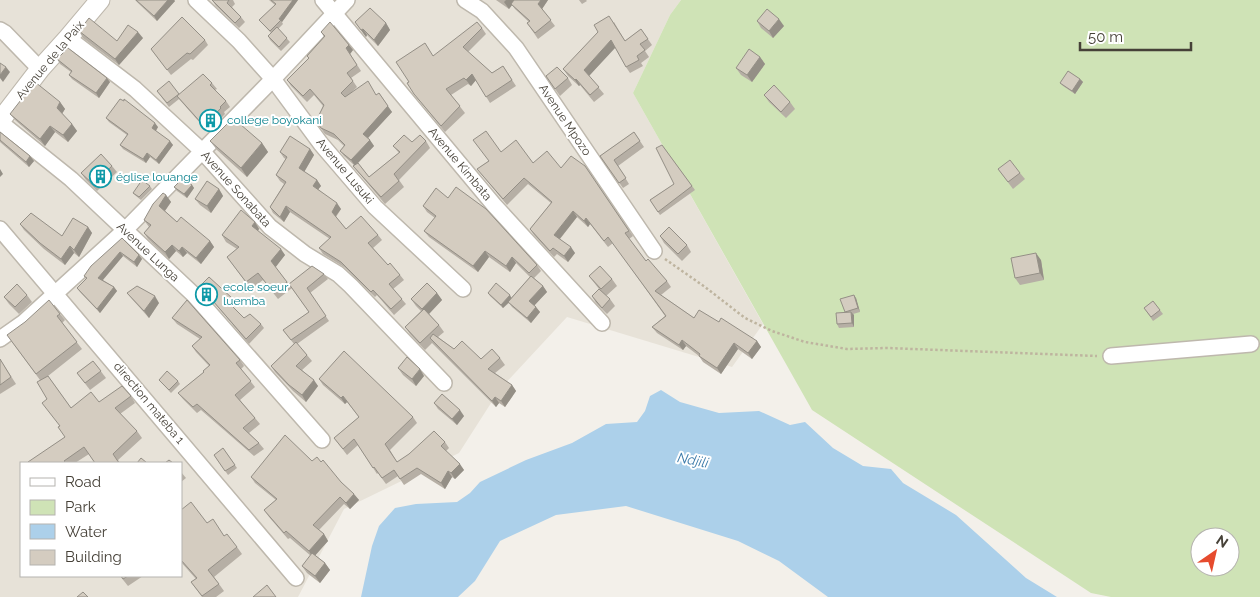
<svg xmlns="http://www.w3.org/2000/svg" width="1260" height="597" font-family="Raleway,sans-serif">
  <rect width="100%" height="100%" fill="#f3f0ea"/>
  <path fill="#e7e2d8" fill-rule="evenodd" d="M 0,0 L 681,0 L 670,15 L 633,93 L 763,324 L 732,367 L 567,317 L 500,389 L 459,453 L 344,509 L 298,597 L 0,597 ZM 21,463 L 181,463 L 181,576 L 21,576 Z"/>
  <path fill="#cfe3b6" fill-rule="evenodd" d="M 681,0 L 1260,0 L 1260,597 L 1111,597 L 1091,593 L 812,410 L 633,93 L 670,15 ZM 1200,537 L 1230,537 L 1230,567 L 1200,567 Z"/>
  <path fill="#acd0ea" d="M 661,390 L 680,402 L 719,413 L 759,411 L 790,425 L 805,422 L 833,448 L 863,466 L 891,469 L 903,483 L 956,515 L 1026,578 L 1057,597 L 828,597 L 779,561 L 738,541 L 626,506 L 556,515 L 500,541 L 475,581 L 458,597 L 361,597 L 372,546 L 379,526 L 395,508 L 416,504 L 457,502 L 470,493 L 480,482 L 526,460 L 572,443 L 606,424 L 637,422 L 645,411 L 650,396 Z"/>
  <g fill="none" stroke-linecap="round" stroke-linejoin="round">
    <defs>
      <g id="minor">
        <path d="M 196,0 L 239,41 L 273,79 L 321,144 L 375,207 L 463,289"/>
        <path d="M 323,0 L 494,205 L 602,323"/>
        <path d="M 465,0 L 482,11 L 516,48 L 654,251"/>
        <path d="M 0,30 L 5,33 L 40,69"/>
        <path d="M 68,38 L 135,89 L 202,151 L 270,227 L 305,254 L 338,274 L 351,286 L 444,383"/>
        <path d="M 0,122 L 71,179 L 194,295 L 322,440"/>
        <path d="M 0,229 L 296,578"/>
        <path d="M 0,339 L 24,322 L 125,230 L 273,79 L 347,0"/>
        <path d="M 1111,356 L 1251,344"/>
      </g>
      <path id="tertiary" d="M 0,121 L 40,69 L 68,38 L 100,0"/>
    </defs>
    <use href="#minor" stroke="#beb8ad" stroke-width="18"/>
    <use href="#tertiary" stroke="#beb8ad" stroke-width="21"/>
    <path stroke="#beb49f" stroke-width="2.5" stroke-dasharray="2.5 2.5" stroke-linecap="butt" d="M 665,259 L 705,287 L 745,318 L 772,331 L 805,342 L 847,349 L 887,348 L 1097,356"/>
    <use href="#minor" stroke="#fff" stroke-width="15"/>
    <use href="#tertiary" stroke="#fff" stroke-width="19"/>
  </g>
  <g fill="#b6afa5">
    <path d="M 135,0 L 174,0 L 175,1 L 157,21 L 138,3 Z"/>
    <path d="M 212,0 L 233,0 L 235,4 L 232,7 L 241,17 L 245,22 L 239,28 L 216,6 Z"/>
    <path d="M 269,0 L 298,0 L 282,22 L 283,24 L 278,29 L 290,42 L 281,51 L 270,40 L 268,36 L 271,33 L 259,20 L 275,5 Z"/>
    <path d="M 496,0 L 548,0 L 542,9 L 555,26 L 538,39 L 527,23 L 529,22 L 515,9 L 512,5 L 509,9 Z"/>
    <path d="M 579,0 L 586,0 L 587,1 L 582,4 Z"/>
    <path d="M 757,21 L 784,26 L 773,38 L 761,28 Z"/>
    <path d="M 355,22 L 386,23 L 390,30 L 378,46 L 367,35 L 366,37 Z"/>
    <path d="M 614,22 L 625,41 L 641,29 L 652,45 L 645,51 L 649,57 L 641,63 L 643,66 L 630,73 L 626,67 L 615,47 L 589,76 L 604,94 L 594,102 L 580,85 L 579,86 L 568,76 L 563,69 Z"/>
    <path d="M 482,28 L 486,34 L 468,52 L 492,73 L 503,66 L 516,86 L 490,103 L 476,80 L 471,86 L 468,84 L 451,95 L 465,113 L 445,132 L 414,94 Z"/>
    <path d="M 79,31 L 117,41 L 143,38 L 119,65 L 83,38 Z"/>
    <path d="M 321,32 L 349,45 L 353,50 L 350,54 L 361,71 L 351,78 L 357,87 L 352,92 L 377,95 L 392,112 L 368,138 L 374,146 L 358,163 L 369,177 L 399,153 L 393,146 L 412,142 L 426,141 L 430,148 L 399,180 L 404,187 L 385,204 L 358,172 L 353,166 L 354,165 L 344,156 L 340,151 L 344,146 L 338,140 L 325,134 L 316,121 L 323,106 L 314,95 L 307,102 L 291,86 L 287,80 L 309,59 L 307,56 L 324,37 Z"/>
    <path d="M 205,40 L 208,45 L 193,60 L 191,59 L 171,75 L 151,49 Z"/>
    <path d="M 760,57 L 765,64 L 752,82 L 741,75 L 736,68 Z"/>
    <path d="M 57,59 L 110,82 L 99,98 L 72,79 L 69,75 L 71,72 L 60,64 Z"/>
    <path d="M 546,76 L 568,78 L 572,85 L 560,96 Z"/>
    <path d="M 1080,79 L 1083,82 L 1075,94 L 1063,86 L 1060,83 Z"/>
    <path d="M 212,83 L 217,89 L 215,90 L 226,101 L 230,107 L 224,112 L 225,114 L 208,132 L 179,99 L 169,107 L 157,91 L 179,94 Z"/>
    <path d="M 764,95 L 790,102 L 795,109 L 786,118 L 769,102 Z"/>
    <path d="M 60,102 L 65,109 L 62,114 L 72,124 L 77,131 L 68,142 L 55,132 L 45,146 L 15,120 L 10,114 Z"/>
    <path d="M 106,118 L 158,127 L 156,131 L 173,145 L 159,164 L 150,157 L 146,163 L 123,149 L 120,145 L 127,135 L 109,122 Z"/>
    <path d="M 0,132 L 30,156 L 34,161 L 29,167 L 0,142 Z"/>
    <path d="M 634,132 L 644,147 L 618,166 L 629,184 L 623,188 L 600,156 Z"/>
    <path d="M 210,141 L 262,143 L 268,152 L 247,177 L 217,150 Z"/>
    <path d="M 662,145 L 695,190 L 660,215 L 650,200 L 674,184 Z"/>
    <path d="M 310,149 L 314,155 L 304,172 L 317,180 L 321,186 L 318,189 L 341,209 L 336,217 L 346,229 L 378,235 L 382,240 L 373,248 L 388,265 L 400,275 L 404,280 L 393,289 L 406,304 L 394,315 L 377,295 L 375,297 L 344,267 L 323,254 L 319,248 L 330,239 L 290,212 L 284,222 L 273,213 L 270,207 L 284,184 L 280,181 L 276,175 L 286,159 L 284,158 L 280,152 Z"/>
    <path d="M 501,152 L 533,163 L 561,168 L 585,166 L 633,236 L 629,239 L 646,261 L 667,281 L 671,287 L 661,295 L 694,318 L 719,322 L 757,341 L 761,347 L 752,359 L 738,349 L 721,374 L 703,362 L 699,356 L 686,346 L 683,350 L 657,333 L 652,327 L 665,316 L 613,243 L 608,247 L 590,224 L 588,227 L 577,217 L 560,239 L 575,253 L 568,262 L 557,254 L 554,257 L 534,235 L 530,229 L 551,203 L 528,184 L 507,205 L 477,169 Z"/>
    <path d="M 112,166 L 117,172 L 97,191 L 86,180 L 81,173 Z"/>
    <path d="M 998,169 L 1020,173 L 1025,179 L 1013,189 Z"/>
    <path d="M 192,185 L 194,188 L 187,198 L 177,191 L 174,187 Z"/>
    <path d="M 150,186 L 152,189 L 141,200 L 136,196 L 133,193 Z"/>
    <path d="M 219,189 L 223,196 L 211,213 L 200,205 L 195,199 Z"/>
    <path d="M 166,195 L 171,202 L 165,211 L 177,222 L 210,241 L 214,247 L 201,264 L 187,253 L 183,257 L 176,251 L 169,259 L 148,239 L 144,233 L 149,227 L 144,220 Z"/>
    <path d="M 448,198 L 537,265 L 541,271 L 534,278 L 543,286 L 547,292 L 534,305 L 540,312 L 531,323 L 512,307 L 509,303 L 503,308 L 490,296 L 488,293 L 511,298 L 530,277 L 516,263 L 510,272 L 489,257 L 478,272 L 429,237 L 424,231 L 435,218 L 427,212 L 423,206 Z"/>
    <path d="M 255,222 L 259,229 L 258,231 L 285,255 L 275,267 L 292,288 L 278,299 L 263,280 L 251,289 L 227,257 L 237,249 L 226,242 L 222,235 Z"/>
    <path d="M 20,224 L 62,236 L 88,227 L 92,233 L 79,257 L 74,253 L 65,265 L 44,249 L 24,230 Z"/>
    <path d="M 660,236 L 687,245 L 691,252 L 682,261 L 664,243 Z"/>
    <path d="M 122,238 L 142,259 L 137,267 L 123,256 L 103,280 L 114,287 L 117,291 L 100,313 L 80,292 L 77,288 L 86,279 L 84,276 Z"/>
    <path d="M 1041,260 L 1044,280 L 1020,285 L 1015,278 Z"/>
    <path d="M 324,274 L 328,279 L 310,293 L 329,321 L 297,344 L 307,355 L 312,361 L 302,370 L 318,386 L 306,402 L 293,391 L 275,372 L 271,366 L 294,344 L 283,330 L 309,312 L 289,284 Z"/>
    <path d="M 589,276 L 612,279 L 617,286 L 606,296 L 610,299 L 615,306 L 607,314 L 596,303 L 592,296 L 599,289 Z"/>
    <path d="M 200,286 L 236,303 L 232,306 L 244,318 L 261,324 L 264,328 L 249,344 Z"/>
    <path d="M 127,293 L 159,303 L 149,318 L 132,299 Z"/>
    <path d="M 437,293 L 442,300 L 429,314 L 439,325 L 444,332 L 438,337 L 454,349 L 481,359 L 500,358 L 505,365 L 495,373 L 512,385 L 516,391 L 505,407 L 499,403 L 496,407 L 432,343 L 425,350 L 410,334 L 405,327 L 421,311 L 416,306 L 411,299 Z"/>
    <path d="M 27,295 L 32,302 L 19,314 L 9,304 L 4,297 Z"/>
    <path d="M 856,298 L 860,312 L 853,314 L 854,315 L 854,327 L 839,328 L 837,324 L 845,312 Z"/>
    <path d="M 1153,301 L 1163,314 L 1153,321 L 1144,308 Z"/>
    <path d="M 60,314 L 65,320 L 62,323 L 82,349 L 48,376 L 71,408 L 131,396 L 135,403 L 120,414 L 137,431 L 142,438 L 118,460 L 120,463 L 95,463 L 89,454 L 75,463 L 29,463 L 65,437 L 47,399 L 40,380 L 7,335 Z"/>
    <path d="M 172,318 L 240,360 L 244,366 L 241,369 L 255,387 L 240,400 L 260,424 L 249,433 L 259,443 L 264,449 L 254,456 L 201,410 L 197,413 L 183,399 L 178,393 L 204,372 L 209,366 L 196,352 L 192,346 L 200,339 L 177,324 Z"/>
    <path d="M 0,359 L 16,384 L 0,394 Z"/>
    <path d="M 93,361 L 106,378 L 90,390 L 77,373 Z"/>
    <path d="M 398,368 L 424,376 L 416,386 L 403,375 Z"/>
    <path d="M 319,379 L 413,417 L 417,423 L 390,450 L 397,462 L 445,442 L 449,448 L 446,451 L 464,470 L 455,479 L 452,477 L 445,489 L 421,474 L 404,485 L 398,476 L 386,484 L 378,473 L 377,474 L 358,445 L 347,455 L 334,438 L 359,417 L 347,402 L 345,404 L 323,385 Z"/>
    <path d="M 159,380 L 178,381 L 180,384 L 171,393 Z"/>
    <path d="M 434,403 L 464,416 L 457,425 L 438,409 Z"/>
    <path d="M 223,448 L 237,468 L 228,475 L 214,455 Z"/>
    <path d="M 312,461 L 341,482 L 359,500 L 350,509 L 344,504 L 319,530 L 324,534 L 328,541 L 315,555 L 325,563 L 330,570 L 320,583 L 307,573 L 302,566 L 311,556 L 290,538 L 288,539 L 269,517 L 264,510 L 276,500 L 255,483 L 251,477 Z"/>
    <path d="M 181,472 L 186,478 L 181,482 Z"/>
    <path d="M 181,510 L 207,523 L 224,536 L 237,547 L 242,554 L 214,577 L 224,591 L 216,597 L 202,597 L 191,582 L 196,579 L 181,562 Z"/>
    <path d="M 120,576 L 143,576 L 128,586 Z"/>
  </g>
  <g fill="#948f86">
    <path d="M 168,0 L 174,0 L 175,1 L 157,21 L 154,16 Z"/>
    <path d="M 293,0 L 298,0 L 282,22 L 279,19 Z"/>
    <path d="M 506,0 L 516,0 L 509,9 L 504,2 Z"/>
    <path d="M 541,0 L 548,0 L 542,9 L 538,4 Z"/>
    <path d="M 779,19 L 784,26 L 773,38 L 769,31 Z"/>
    <path d="M 386,23 L 390,30 L 378,46 L 374,40 Z"/>
    <path d="M 363,29 L 367,35 L 366,37 L 361,30 Z"/>
    <path d="M 138,32 L 143,38 L 119,65 L 115,59 Z"/>
    <path d="M 611,40 L 616,47 L 588,77 L 584,70 Z"/>
    <path d="M 349,45 L 353,50 L 350,54 L 361,71 L 346,48 Z"/>
    <path d="M 760,57 L 765,64 L 752,82 L 747,75 Z"/>
    <path d="M 6,67 L 10,72 L 3,82 L 0,78 L 0,75 Z"/>
    <path d="M 472,74 L 476,80 L 471,86 L 466,80 Z"/>
    <path d="M 107,78 L 110,82 L 99,98 L 96,93 Z"/>
    <path d="M 576,79 L 580,85 L 579,86 L 575,80 Z"/>
    <path d="M 1080,79 L 1083,82 L 1075,94 L 1072,91 Z"/>
    <path d="M 379,93 L 392,112 L 367,139 L 363,134 Z"/>
    <path d="M 60,102 L 65,109 L 61,115 L 57,108 Z"/>
    <path d="M 155,123 L 158,127 L 155,132 L 152,128 Z"/>
    <path d="M 72,124 L 77,131 L 68,142 L 63,135 Z"/>
    <path d="M 50,126 L 55,132 L 45,146 L 40,139 Z"/>
    <path d="M 370,140 L 374,146 L 355,166 L 351,160 Z"/>
    <path d="M 170,141 L 173,145 L 159,164 L 156,160 Z"/>
    <path d="M 262,143 L 268,152 L 247,177 L 241,168 Z"/>
    <path d="M 310,149 L 314,155 L 303,174 L 299,168 Z"/>
    <path d="M 147,153 L 150,157 L 146,163 L 143,159 Z"/>
    <path d="M 30,156 L 34,161 L 29,167 L 26,162 Z"/>
    <path d="M 0,169 L 3,174 L 0,177 Z"/>
    <path d="M 317,180 L 321,186 L 317,191 L 313,186 Z"/>
    <path d="M 192,185 L 194,188 L 187,198 L 184,194 Z"/>
    <path d="M 219,189 L 223,196 L 211,213 L 207,206 Z"/>
    <path d="M 166,195 L 171,202 L 164,212 L 159,206 Z"/>
    <path d="M 337,203 L 341,209 L 335,217 L 332,212 Z"/>
    <path d="M 286,206 L 290,212 L 284,222 L 280,217 Z"/>
    <path d="M 573,211 L 577,217 L 558,241 L 554,235 Z"/>
    <path d="M 586,218 L 590,224 L 588,227 L 584,221 Z"/>
    <path d="M 255,222 L 259,229 L 256,233 L 252,226 Z"/>
    <path d="M 88,227 L 92,233 L 79,257 L 74,250 Z"/>
    <path d="M 210,241 L 214,247 L 201,264 L 196,258 Z"/>
    <path d="M 172,245 L 176,251 L 169,259 L 165,252 Z"/>
    <path d="M 70,246 L 74,253 L 65,265 L 61,259 Z"/>
    <path d="M 182,247 L 187,253 L 183,257 L 179,251 Z"/>
    <path d="M 571,247 L 575,253 L 568,262 L 564,256 Z"/>
    <path d="M 281,249 L 285,255 L 275,268 L 271,261 Z"/>
    <path d="M 485,251 L 489,257 L 478,272 L 473,266 Z"/>
    <path d="M 120,252 L 123,256 L 101,282 L 98,278 Z"/>
    <path d="M 1036,253 L 1041,260 L 1044,280 L 1040,273 Z"/>
    <path d="M 139,255 L 142,259 L 137,267 L 134,262 Z"/>
    <path d="M 512,257 L 516,263 L 510,272 L 506,266 Z"/>
    <path d="M 543,286 L 547,292 L 533,307 L 529,301 Z"/>
    <path d="M 114,287 L 117,291 L 100,313 L 97,309 Z"/>
    <path d="M 437,293 L 442,300 L 427,316 L 422,309 Z"/>
    <path d="M 510,295 L 512,299 L 503,308 L 501,305 Z"/>
    <path d="M 854,295 L 856,298 L 860,312 L 858,308 Z"/>
    <path d="M 155,296 L 159,303 L 149,318 L 144,311 Z"/>
    <path d="M 232,298 L 236,303 L 232,307 L 228,302 Z"/>
    <path d="M 536,307 L 540,312 L 531,323 L 527,318 Z"/>
    <path d="M 851,312 L 854,315 L 854,327 L 852,323 Z"/>
    <path d="M 682,340 L 686,346 L 683,350 L 679,345 Z"/>
    <path d="M 757,341 L 761,347 L 752,359 L 748,353 Z"/>
    <path d="M 734,343 L 738,349 L 721,374 L 717,368 Z"/>
    <path d="M 420,369 L 424,376 L 416,386 L 412,379 Z"/>
    <path d="M 314,380 L 318,386 L 306,402 L 302,395 Z"/>
    <path d="M 512,385 L 516,391 L 505,407 L 501,401 Z"/>
    <path d="M 343,396 L 347,402 L 345,404 L 341,398 Z"/>
    <path d="M 495,397 L 499,403 L 496,407 L 492,401 Z"/>
    <path d="M 460,410 L 464,416 L 457,425 L 452,419 Z"/>
    <path d="M 460,464 L 464,470 L 455,479 L 451,473 Z"/>
    <path d="M 448,471 L 452,477 L 445,489 L 441,483 Z"/>
    <path d="M 354,494 L 359,500 L 350,509 L 346,503 Z"/>
    <path d="M 324,534 L 328,541 L 313,558 L 309,551 Z"/>
    <path d="M 325,563 L 330,570 L 320,583 L 315,576 Z"/>
  </g>
  <g fill="#d4ccc0" stroke="#948f86">
    <path d="M 136,0 L 168,0 L 154,16 Z"/>
    <path d="M 212,0 L 229,0 L 227,3 L 241,17 L 235,23 Z"/>
    <path d="M 271,0 L 293,0 L 279,19 L 281,20 L 270,31 L 259,20 L 276,4 Z"/>
    <path d="M 514,0 L 541,0 L 538,4 L 551,20 L 535,33 L 527,23 L 530,21 L 511,4 Z"/>
    <path d="M 370,8 L 386,23 L 374,40 L 363,29 L 361,30 L 355,22 Z"/>
    <path d="M 767,9 L 779,19 L 769,31 L 757,21 Z"/>
    <path d="M 609,16 L 625,41 L 641,29 L 648,39 L 640,44 L 645,50 L 637,56 L 639,60 L 626,67 L 611,40 L 584,70 L 599,87 L 590,95 L 576,79 L 575,80 L 563,69 L 598,32 L 594,25 Z"/>
    <path d="M 182,17 L 205,40 L 190,54 L 187,53 L 167,70 L 151,49 Z"/>
    <path d="M 89,18 L 117,41 L 128,25 L 138,32 L 115,59 L 79,31 Z"/>
    <path d="M 330,22 L 349,45 L 346,48 L 357,65 L 347,73 L 353,81 L 341,93 L 345,97 L 368,81 L 376,95 L 379,93 L 388,106 L 363,134 L 370,140 L 351,160 L 340,151 L 345,145 L 334,134 L 321,128 L 316,121 L 324,105 L 310,89 L 303,96 L 287,80 L 309,58 L 307,56 L 325,36 L 321,32 Z"/>
    <path d="M 477,22 L 482,28 L 463,47 L 492,73 L 503,66 L 512,80 L 486,97 L 472,74 L 466,80 L 464,78 L 446,89 L 460,106 L 441,126 L 414,94 L 407,83 L 409,82 L 396,62 L 425,43 L 433,56 Z"/>
    <path d="M 277,27 L 287,38 L 279,47 L 268,36 Z"/>
    <path d="M 68,48 L 107,78 L 96,93 L 69,75 L 72,71 L 57,59 Z"/>
    <path d="M 749,49 L 760,57 L 747,75 L 736,68 Z"/>
    <path d="M 0,63 L 6,67 L 0,75 Z"/>
    <path d="M 557,67 L 568,78 L 555,89 L 546,76 Z"/>
    <path d="M 1068,71 L 1080,79 L 1072,91 L 1060,83 Z"/>
    <path d="M 203,74 L 212,83 L 210,85 L 226,101 L 220,107 L 221,108 L 204,126 L 177,96 Z"/>
    <path d="M 169,81 L 179,94 L 167,103 L 157,91 Z"/>
    <path d="M 35,82 L 60,102 L 57,108 L 72,124 L 63,135 L 50,126 L 40,139 L 10,114 Z"/>
    <path d="M 774,85 L 790,102 L 781,112 L 764,95 Z"/>
    <path d="M 120,99 L 124,101 L 124,99 L 155,123 L 152,128 L 170,141 L 156,160 L 147,153 L 143,159 L 120,145 L 128,134 L 106,118 Z"/>
    <path d="M 233,118 L 262,143 L 241,168 L 210,141 Z"/>
    <path d="M 486,131 L 501,152 L 516,140 L 533,163 L 547,151 L 561,168 L 571,156 L 585,166 L 629,231 L 625,233 L 646,261 L 648,259 L 667,281 L 655,291 L 694,318 L 699,310 L 719,322 L 721,318 L 757,341 L 748,353 L 734,343 L 717,368 L 699,356 L 700,354 L 682,340 L 679,345 L 652,327 L 666,316 L 608,237 L 604,241 L 586,218 L 584,221 L 573,211 L 554,235 L 571,247 L 564,256 L 553,248 L 550,251 L 530,229 L 552,202 L 524,178 L 503,199 L 477,169 L 489,161 L 473,140 Z"/>
    <path d="M 0,132 L 30,156 L 26,162 L 0,140 Z"/>
    <path d="M 634,132 L 640,141 L 614,160 L 626,178 L 619,183 L 600,156 Z"/>
    <path d="M 404,135 L 412,142 L 420,135 L 426,141 L 394,174 L 399,181 L 381,197 L 353,166 L 358,163 L 369,177 L 400,152 L 393,146 Z"/>
    <path d="M 290,136 L 310,149 L 299,168 L 317,180 L 313,186 L 337,203 L 332,212 L 346,229 L 361,216 L 378,235 L 368,243 L 388,265 L 390,263 L 400,275 L 389,284 L 402,299 L 391,309 L 373,290 L 371,292 L 341,262 L 319,248 L 331,237 L 286,206 L 280,217 L 270,207 L 286,182 L 276,175 L 287,157 L 280,152 Z"/>
    <path d="M 662,145 L 692,186 L 658,212 L 650,200 L 674,184 L 656,148 Z"/>
    <path d="M 101,154 L 112,166 L 93,184 L 81,173 Z"/>
    <path d="M 1010,160 L 1020,173 L 1008,182 L 998,169 Z"/>
    <path d="M 183,178 L 192,185 L 184,194 L 174,187 Z"/>
    <path d="M 142,180 L 150,186 L 139,197 L 133,193 Z"/>
    <path d="M 207,181 L 219,189 L 207,206 L 195,199 Z"/>
    <path d="M 456,187 L 486,209 L 537,265 L 529,273 L 512,257 L 506,266 L 485,251 L 473,266 L 424,231 L 436,216 L 423,206 L 436,188 L 448,198 Z"/>
    <path d="M 163,193 L 166,195 L 159,206 L 177,222 L 181,217 L 210,241 L 196,258 L 182,247 L 179,251 L 172,245 L 165,252 L 144,233 L 151,225 L 144,220 L 153,204 Z"/>
    <path d="M 241,210 L 255,222 L 252,226 L 281,249 L 271,261 L 287,282 L 274,293 L 258,273 L 246,282 L 227,257 L 239,247 L 222,235 Z"/>
    <path d="M 31,213 L 62,236 L 73,218 L 88,227 L 74,250 L 70,246 L 61,259 L 40,243 L 20,224 Z"/>
    <path d="M 669,227 L 687,245 L 678,254 L 660,236 Z"/>
    <path d="M 122,238 L 139,255 L 134,262 L 120,252 L 98,278 L 114,287 L 97,309 L 77,288 L 87,278 L 84,276 L 91,266 Z"/>
    <path d="M 1036,253 L 1040,273 L 1015,278 L 1011,258 Z"/>
    <path d="M 312,266 L 324,274 L 307,288 L 326,316 L 291,340 L 283,330 L 309,312 L 289,284 Z"/>
    <path d="M 600,266 L 612,279 L 601,289 L 589,276 Z"/>
    <path d="M 531,276 L 543,286 L 529,301 L 536,307 L 527,318 L 508,302 Z"/>
    <path d="M 209,277 L 232,298 L 228,302 L 244,318 L 250,314 L 261,324 L 246,339 L 200,286 Z"/>
    <path d="M 427,283 L 437,293 L 422,309 L 411,299 Z"/>
    <path d="M 496,283 L 510,295 L 501,305 L 488,293 Z"/>
    <path d="M 17,284 L 27,295 L 15,307 L 4,297 Z"/>
    <path d="M 137,286 L 155,296 L 144,311 L 127,293 Z"/>
    <path d="M 599,289 L 610,299 L 602,308 L 592,296 Z"/>
    <path d="M 854,295 L 858,308 L 845,312 L 840,299 Z"/>
    <path d="M 49,300 L 60,314 L 57,316 L 77,342 L 36,374 L 7,335 L 25,322 Z"/>
    <path d="M 187,300 L 240,360 L 236,363 L 251,381 L 235,395 L 255,418 L 243,428 L 259,443 L 249,450 L 197,404 L 193,407 L 178,393 L 204,372 L 203,371 L 210,365 L 192,346 L 202,337 L 172,318 Z"/>
    <path d="M 1153,301 L 1160,310 L 1151,317 L 1144,308 Z"/>
    <path d="M 424,309 L 439,325 L 420,343 L 405,327 Z"/>
    <path d="M 851,312 L 852,323 L 837,324 L 836,313 Z"/>
    <path d="M 433,334 L 454,349 L 462,341 L 481,359 L 492,349 L 500,358 L 488,369 L 512,385 L 501,401 L 495,397 L 492,401 L 430,338 Z"/>
    <path d="M 296,342 L 307,355 L 296,366 L 314,380 L 302,395 L 289,385 L 271,366 Z"/>
    <path d="M 344,351 L 413,417 L 385,444 L 397,462 L 409,454 L 434,431 L 445,442 L 441,446 L 460,464 L 451,473 L 448,471 L 441,483 L 417,468 L 400,479 L 394,470 L 382,478 L 374,467 L 373,468 L 354,439 L 343,449 L 334,438 L 359,417 L 343,396 L 341,398 L 319,379 Z"/>
    <path d="M 407,357 L 420,369 L 412,379 L 398,368 Z"/>
    <path d="M 0,359 L 11,377 L 0,385 Z"/>
    <path d="M 93,361 L 101,371 L 85,383 L 77,373 Z"/>
    <path d="M 167,371 L 178,381 L 169,390 L 159,380 Z"/>
    <path d="M 48,376 L 71,408 L 91,392 L 99,402 L 122,386 L 131,396 L 115,408 L 137,431 L 113,454 L 119,463 L 95,463 L 84,447 L 64,461 L 66,463 L 29,463 L 28,462 L 65,437 L 58,427 L 60,426 L 42,403 L 47,399 L 37,382 Z"/>
    <path d="M 442,394 L 460,410 L 452,419 L 434,403 Z"/>
    <path d="M 285,435 L 312,461 L 317,457 L 321,462 L 323,460 L 341,482 L 354,494 L 346,503 L 340,497 L 313,525 L 324,534 L 309,551 L 286,531 L 284,533 L 264,510 L 277,499 L 251,477 Z"/>
    <path d="M 223,448 L 235,465 L 225,471 L 214,455 Z"/>
    <path d="M 141,458 L 147,463 L 137,463 Z"/>
    <path d="M 169,460 L 173,463 L 165,463 Z"/>
    <path d="M 191,502 L 207,523 L 213,519 L 224,536 L 227,534 L 237,547 L 208,570 L 219,584 L 202,596 L 191,582 L 197,578 L 181,560 L 181,510 Z"/>
    <path d="M 312,553 L 325,563 L 315,576 L 302,566 Z"/>
    <path d="M 121,576 L 128,576 L 123,579 Z"/>
    <path d="M 267,585 L 276,597 L 253,597 Z"/>
    <path d="M 83,592 L 88,597 L 77,597 Z"/>
  </g>
  <defs>
    <symbol id="building-ring" viewBox="-11 -11 22 22"><circle r="9.5" fill="#fff" stroke="#0f9aa8" stroke-width="1.5"/><path d="M-4-6H4V6H1V3H-1V6H-4ZM-2.5-4.3h1.7v1.8h-1.7ZM.8-4.3h1.7v1.8H.8ZM-2.5-1h1.7V.8h-1.7ZM.8-1h1.7V.8H.8Z" fill="#0f9aa8"/></symbol>
  </defs>
  <g fill-rule="evenodd">
    <use href="#building-ring" x="198" y="108" width="25" height="25"/>
    <use href="#building-ring" x="88" y="164" width="25" height="25"/>
    <use href="#building-ring" x="194" y="282" width="25" height="25"/>
  </g>
  <g text-anchor="middle" dominant-baseline="central" stroke-width="4" stroke-linejoin="round" paint-order="stroke">
    <g font-size="12" fill="#464138" stroke="#fff">
      <text transform="translate(50 60) rotate(-50)">Avenue de la Paix</text>
      <text transform="translate(565 120) rotate(56)">Avenue Mpozo</text>
      <text transform="translate(460 164) rotate(50)">Avenue Kimbata</text>
      <text transform="translate(345 171) rotate(50)">Avenue Lusuki</text>
      <text transform="translate(236 189) rotate(48)">Avenue Sonabata</text>
      <text transform="translate(148 252) rotate(43)">Avenue Lunga</text>
      <text transform="translate(149 403) rotate(50)">direction mateba 1</text>
    </g>
    <g font-size="12" fill="#0d838f" stroke="#fff" text-anchor="start">
      <text x="227" y="120">college boyokani</text>
      <text x="116" y="177">église louange</text>
      <text x="223" y="287">ecole soeur<tspan x="223" dy="14">luemba</tspan></text>
    </g>
    <g font-size="14" font-style="italic" fill="#3b7aa9" stroke="#fff">
      <text transform="translate(693 460) rotate(11)">Ndjili</text>
    </g>
  </g>
  <rect x="20" y="462" width="162" height="115" fill="#ffffff" stroke="#b5b3af"/>
  <rect x="30" y="478" width="25" height="8" fill="#ffffff" stroke="#b5b3af"/>
  <text x="65" y="487" font-size="15" fill="#464138">Road</text>
  <rect x="30" y="500" width="25" height="15" fill="#cfe3b6" stroke="#b5b3af"/>
  <text x="65" y="512" font-size="15" fill="#464138">Park</text>
  <rect x="30" y="524" width="25" height="15" fill="#acd0ea" stroke="#b5b3af"/>
  <text x="65" y="537" font-size="15" fill="#464138">Water</text>
  <rect x="30" y="550" width="25" height="15" fill="#d4ccc0" stroke="#b5b3af"/>
  <text x="65" y="562" font-size="15" fill="#464138">Building</text>
  <g transform="translate(1215 552) rotate(34)"><circle r="24" fill="#ffffff" stroke="#b5b3af"/>
  <path d="M0-4L9 19L0 12L-9 19Z" fill="#e64b2e"/>
  <text y="-8" font-size="14" font-weight="bold" text-anchor="middle" fill="#464138">N</text>
  </g>
  <path d="M1080 42v8h111v-8" fill="none" stroke="#464138" stroke-width="2.5"/>
  <text x="1088" y="42" font-size="15" fill="#464138" stroke="#ffffff" stroke-width="4" paint-order="stroke">50 m</text>
</svg>
